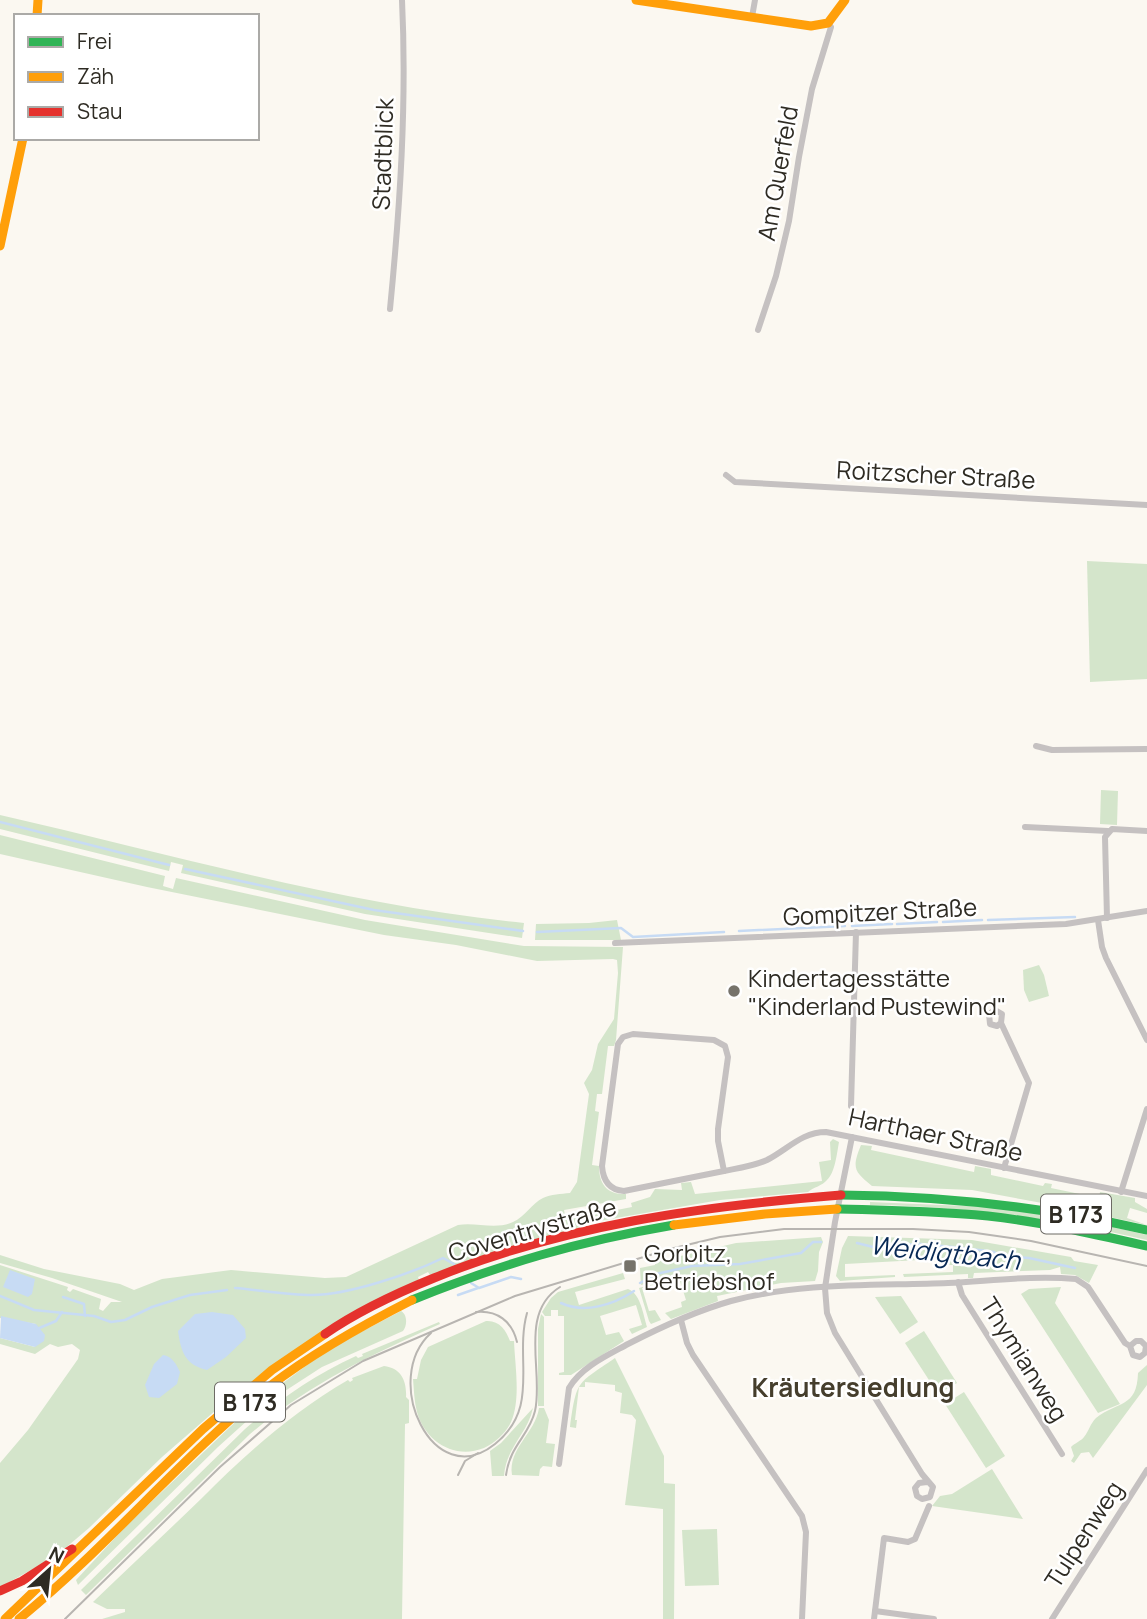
<svg xmlns="http://www.w3.org/2000/svg" width="1147" height="1619" font-family="Manrope,sans-serif">
  <rect width="100%" height="100%" fill="#fbf8f1"/>
  <g fill="#d4e5cb">
    <path d="M 1087,561 L 1147,564 L 1147,679 L 1090,682 Z"/>
    <path d="M 1101,790 L 1118,791 L 1117,825 L 1100,824 Z"/>
    <path d="M 0,815 C 174,855 346,905 524,923 L 522,938 L 365,914 L 181,873 L 183,865 L 171,862 L 169,871 L 0,829 Z"/>
    <path d="M 0,835 L 165,876 L 163,886 L 173,889 L 176,878 L 365,920 L 524,946 L 623,947 L 616,1040 L 614,1046 L 608,1046 L 602,1094 L 597,1094 L 595,1111 L 599,1112 L 592,1165 L 599,1166 C 599,1184 607,1195 626,1194 L 626,1199 L 564,1210 L 566,1220 L 632,1207 L 631,1203 L 650,1197 L 655,1189 L 682,1190 L 681,1183 L 691,1182 L 695,1194 L 822,1181 L 819,1162 L 831,1160 L 830,1142 L 833,1139 L 839,1142 C 837,1153 835,1173 827,1180 C 822,1186 814,1187 808,1192 L 720,1200 L 599,1221 L 430,1275 L 428,1272 L 418,1277 L 419,1280 L 242,1389 L 233,1385 L 229,1388 L 233,1394 L 231,1397 L 162,1457 L 89,1528 L 63,1550 L 44,1563 L 0,1587 L 0,1463 L 28,1430 L 78,1359 L 80,1350 L 72,1344 L 58,1347 L 50,1344 L 35,1354 L 0,1344 L 0,1338 L 35,1347 L 36,1324 L 0,1318 L 0,1265 L 68,1287 L 67,1290 L 70,1292 L 73,1289 L 101,1299 L 99,1309 L 103,1311 L 111,1302 L 122,1302 L 52,1278 L 0,1263 L 0,1255 L 44,1269 L 120,1284 L 134,1290 L 162,1279 L 231,1270 L 325,1278 L 346,1277 L 458,1225 C 476,1222 496,1230 513,1222 C 525,1217 532,1203 543,1198 C 551,1194 561,1194 570,1193 L 577,1182 L 589,1094 L 584,1083 L 592,1070 L 598,1044 L 614,1019 L 618,973 L 617,960 L 613,959 L 537,961 L 456,945 L 384,935 L 147,887 L 0,854 Z"/>
    <path d="M 617,920 L 621,940 L 535,940 L 536,924 L 589,923 Z"/>
    <path d="M 1039,965 L 1044,975 L 1049,996 L 1029,1002 L 1024,990 L 1023,970 Z"/>
    <path d="M 861,1145 L 872,1146 L 871,1150 L 974,1172 L 975,1166 L 991,1169 L 991,1175 L 1043,1186 L 1045,1183 L 1052,1184 L 1051,1188 L 1099,1198 L 1100,1192 L 1135,1198 L 1135,1202 L 1147,1209 L 1147,1213 L 1130,1208 L 1127,1218 L 1147,1225 L 1053,1205 L 972,1190 L 872,1186 C 855,1172 851,1169 861,1145 Z"/>
    <path d="M 870,1202 L 1014,1208 L 1087,1221 L 1147,1235 L 1147,1240 C 1055,1219 965,1206 870,1205 Z"/>
    <path d="M 848,1236 L 972,1240 L 1071,1257 L 1074,1261 L 1098,1265 L 1089,1283 L 1075,1275 L 1061,1274 L 1060,1267 L 1050,1270 L 974,1273 L 973,1278 L 968,1278 L 968,1274 L 904,1277 L 903,1274 L 953,1272 L 953,1265 L 939,1265 L 938,1259 L 845,1264 L 845,1277 L 895,1275 L 895,1277 L 840,1281 L 836,1276 L 842,1248 Z"/>
    <path d="M 821,1237 L 823,1242 L 819,1252 L 818,1271 L 815,1281 L 781,1283 L 717,1296 L 718,1301 L 671,1319 L 665,1313 L 682,1307 L 681,1302 L 686,1300 L 679,1278 L 642,1288 L 649,1311 L 655,1310 L 661,1320 L 651,1324 L 649,1321 L 639,1288 L 679,1277 L 678,1275 L 641,1285 L 640,1268 L 655,1265 L 655,1262 L 736,1243 Z"/>
    <path d="M 623,1273 L 625,1279 L 575,1292 L 579,1305 L 628,1289 C 640,1293 643,1313 647,1327 L 632,1334 L 629,1329 L 642,1325 L 636,1305 L 600,1316 L 606,1335 L 619,1332 L 624,1341 L 571,1375 L 559,1375 L 559,1373 L 564,1372 L 564,1316 L 558,1316 L 558,1310 L 551,1310 L 551,1316 L 545,1316 L 542,1312 L 551,1298 L 558,1292 Z"/>
    <path d="M 1061,1287 L 1055,1303 L 1120,1404 L 1098,1413 L 1021,1294 L 1029,1289 Z"/>
    <path d="M 901,1296 L 918,1322 L 900,1334 L 875,1297 Z"/>
    <path d="M 401,1311 C 408,1315 407,1326 403,1331 L 322,1367 L 268,1402 L 218,1447 L 78,1585 L 76,1580 L 127,1525 L 251,1407 L 327,1350 Z"/>
    <path d="M 541,1314 L 544,1317 L 544,1406 L 538,1406 L 538,1329 Z"/>
    <path d="M 486,1321 C 499,1320 506,1330 510,1341 L 514,1341 C 515,1366 521,1399 511,1422 C 506,1433 495,1443 484,1448 C 454,1460 425,1441 417,1412 C 414,1401 414,1390 413,1379 L 417,1379 L 421,1360 L 428,1347 Z"/>
    <path d="M 439,1322 L 440,1324 C 369,1356 311,1383 250,1434 L 86,1595 L 81,1590 L 245,1429 C 279,1400 314,1375 356,1356 L 358,1358 L 363,1356 L 362,1354 Z"/>
    <path d="M 924,1331 L 957,1383 L 938,1394 L 905,1343 Z"/>
    <path d="M 615,1358 L 664,1456 L 664,1483 L 675,1484 L 674,1619 L 663,1619 L 663,1509 L 625,1505 L 636,1420 L 632,1415 L 620,1413 L 622,1393 L 615,1391 L 615,1385 L 585,1382 L 585,1387 L 579,1387 L 575,1420 L 577,1420 L 576,1428 L 570,1427 C 577,1379 576,1385 615,1358 Z"/>
    <path d="M 1147,1365 L 1147,1385 L 1093,1458 L 1089,1452 L 1081,1453 L 1074,1463 L 1071,1461 L 1074,1456 L 1071,1447 C 1075,1443 1081,1441 1084,1437 C 1089,1431 1090,1424 1096,1418 C 1118,1401 1137,1408 1138,1373 Z"/>
    <path d="M 384,1366 C 401,1368 407,1381 406,1397 L 409,1400 L 409,1423 L 405,1424 L 402,1619 L 102,1619 L 125,1612 L 125,1609 L 107,1609 L 93,1602 C 129,1567 166,1533 202,1498 C 247,1453 293,1412 348,1380 L 350,1382 L 353,1380 L 352,1378 Z"/>
    <path d="M 964,1392 L 1005,1456 L 986,1468 L 945,1404 Z"/>
    <path d="M 533,1408 C 527,1435 506,1447 504,1476 L 492,1476 L 490,1451 L 501,1443 Z"/>
    <path d="M 539,1408 L 544,1408 L 549,1420 L 546,1443 L 555,1444 L 552,1467 L 543,1466 L 540,1469 L 539,1476 L 512,1475 C 508,1448 535,1434 539,1408 Z"/>
    <path d="M 992,1469 L 1023,1519 L 932,1506 L 940,1496 L 952,1494 Z"/>
    <path d="M 717,1529 L 719,1585 L 685,1586 L 682,1530 Z"/>
  </g>
  <g fill="#c7dbf4">
    <path d="M 10,1270 L 35,1279 L 32,1294 L 28,1297 L 3,1287 Z"/>
    <path d="M 212,1312 L 233,1315 L 245,1329 L 246,1338 L 226,1357 L 207,1370 C 185,1365 181,1352 178,1331 L 195,1314 Z"/>
    <path d="M 1,1316 L 36,1324 L 45,1335 L 44,1341 L 35,1347 L 0,1338 Z"/>
    <path d="M 163,1355 C 172,1356 176,1364 180,1372 L 177,1384 L 159,1398 L 149,1397 L 145,1385 L 154,1364 Z"/>
  </g>
  <g fill="none" stroke-linecap="round" stroke-linejoin="round">
    <g stroke="#c7dbf4" stroke-width="2.5">
      <path d="M 0,822 L 169,865"/>
      <path d="M 185,869 L 374,910 L 523,931"/>
      <path d="M 988,920 L 1075,917"/>
      <path d="M 943,922 L 982,920"/>
      <path d="M 897,924 L 937,922"/>
      <path d="M 852,926 L 892,924"/>
      <path d="M 739,931 L 845,926"/>
      <path d="M 537,932 L 621,928 L 633,937 L 724,932"/>
      <path d="M 857,1243 L 881,1249 L 896,1245 L 921,1244 L 963,1248 L 994,1252 L 1001,1256 L 1029,1258 L 1075,1268"/>
      <path d="M 471,1283 L 479,1288 L 511,1277 L 521,1279"/>
      <path d="M 640,1283 L 656,1274 L 692,1266 L 740,1264 L 801,1253 L 813,1242 L 821,1242"/>
      <path d="M 235,1288 C 260,1290 287,1295 312,1295 C 348,1295 410,1274 443,1258 L 454,1264"/>
      <path d="M 458,1295 L 478,1288"/>
      <path d="M 0,1296 L 34,1310 L 94,1316 L 111,1322 L 125,1320 L 152,1307 L 190,1295 L 227,1290"/>
      <path d="M 63,1297 L 84,1304 L 85,1316"/>
      <path d="M 561,1303 C 584,1314 613,1305 634,1291"/>
      <path d="M 37,1329 L 56,1321 L 62,1312"/>
    </g>
    <g stroke="#c5c1c1" stroke-width="6">
      <path d="M 752,17 L 755,0"/>
      <path d="M 390,309 C 400,206 407,103 402,0"/>
      <path d="M 758,330 L 776,276 L 789,221 L 799,157 L 812,89 L 831,27 L 828,23"/>
      <path d="M 726,475 L 735,482 L 1147,505"/>
      <path d="M 1036,746 L 1052,750 L 1147,749"/>
      <path d="M 1025,827 L 1108,831"/>
      <path d="M 1107,918 L 1105,837 L 1112,829 L 1147,831"/>
      <path d="M 1098,920 L 1102,947 L 1106,958 L 1147,1040"/>
      <path d="M 615,943 L 1066,924 L 1147,911"/>
      <path d="M 1001,1023 L 997,1026 L 990,1024 L 989,1014 L 995,1010 L 1002,1014 L 1001,1023 L 1029,1083 L 1004,1168"/>
      <path d="M 633,1034 L 714,1040 L 725,1046 L 728,1057 L 718,1129 L 718,1141 L 724,1171 L 624,1191 C 609,1190 603,1180 602,1166 L 618,1044 L 623,1037 Z"/>
      <path d="M 851,1106 L 856,932"/>
      <path d="M 852,1137 L 835,1222 L 825,1288 L 827,1313 L 835,1333 L 922,1474 L 933,1487 L 930,1497 L 922,1499 L 917,1496 L 915,1488 L 919,1483 L 927,1482"/>
      <path d="M 724,1171 C 739,1168 754,1166 767,1160 C 788,1149 802,1132 826,1132 L 1147,1196"/>
      <path d="M 1121,1192 L 1147,1109"/>
      <path d="M 958,1282 L 962,1295 L 1062,1454"/>
      <path d="M 681,1320 L 687,1343 L 693,1355 L 802,1516 L 806,1532 L 802,1619"/>
      <path d="M 559,1464 L 569,1388 C 581,1367 608,1355 628,1344 C 661,1327 696,1311 731,1301 C 801,1282 877,1286 948,1283 C 990,1281 1034,1275 1076,1279 L 1088,1287 L 1125,1343 L 1130,1346 L 1133,1355 L 1140,1357 L 1145,1353 L 1146,1346 L 1141,1341 L 1136,1341 L 1130,1346"/>
      <path d="M 875,1611 L 934,1619"/>
      <path d="M 874,1619 L 884,1538 L 908,1542 L 915,1539 L 929,1506"/>
      <path d="M 1052,1619 L 1147,1470"/>
    </g>
    <g stroke="#30b455" stroke-width="9">
      <path d="M 841,1195 C 945,1196 1045,1207 1147,1230"/>
      <path d="M 837,1209 C 887,1210 938,1211 988,1216 C 1042,1222 1094,1234 1147,1246"/>
      <path d="M 412,1300 C 501,1264 579,1241 674,1225"/>
    </g>
    <g stroke="#ff9f0a" stroke-width="9">
      <path d="M 636,0 L 811,26 L 828,23 L 845,0"/>
      <path d="M 37,16 L 38,0"/>
      <path d="M 0,246 L 23,138"/>
      <path d="M 674,1225 L 765,1214 L 837,1209"/>
      <path d="M 5,1619 L 203,1429 L 272,1370 L 325,1334"/>
      <path d="M 19,1619 C 108,1547 181,1457 270,1386 C 314,1352 363,1325 412,1300"/>
    </g>
    <g stroke="#e5322d" stroke-width="9">
      <path d="M 325,1334 C 358,1311 397,1293 434,1278 C 564,1225 702,1206 841,1195"/>
      <path d="M 0,1591 L 22,1581 L 72,1549"/>
    </g>
    <g stroke="#b8b5b1" stroke-width="2">
      <path d="M 476,1312 C 497,1310 512,1321 517,1342"/>
      <path d="M 431,1333 C 380,1379 433,1494 495,1444 C 541,1407 514,1360 527,1313"/>
      <path d="M 458,1475 L 465,1461 L 478,1453"/>
      <path d="M 506,1475 C 510,1445 529,1436 535,1411 C 544,1372 518,1313 560,1287"/>
      <path d="M 65,1619 L 220,1467 L 291,1405 L 363,1361 L 515,1296 L 670,1249 L 720,1237 L 784,1229 L 913,1229 L 969,1232 L 1031,1241 L 1147,1266"/>
    </g>
  </g>
  <g fill="#76736b" stroke="#fff" stroke-width="2.5">
    <circle cx="734" cy="991" r="7"/>
    <rect x="623" y="1259" width="14" height="14" rx="3.5"/>
  </g>
  <g text-anchor="middle" dominant-baseline="central" stroke-width="5" stroke-linejoin="round" paint-order="stroke">
    <g fill="#fff" stroke="#6d6b65" stroke-width="2">
      <rect x="1041" y="1194.5" width="70" height="39" rx="5"/>
      <rect x="215" y="1382.5" width="70" height="39" rx="5"/>
    </g>
    <g font-size="23" font-weight="bold" fill="#2e2b23">
      <text x="1076" y="1214">B 173</text>
      <text x="250" y="1402">B 173</text>
    </g>
    <g font-size="24" fill="#2e2b23" stroke="#fff">
      <text transform="translate(382 154) rotate(-88)">Stadtblick</text>
      <text transform="translate(777 173) rotate(-80)">Am Querfeld</text>
      <text transform="translate(936 474) rotate(3)">Roitzscher Straße</text>
      <text transform="translate(880 911) rotate(-3)">Gompitzer Straße</text>
      <text transform="translate(936 1134) rotate(12)">Harthaer Straße</text>
      <text transform="translate(532 1229) rotate(-16)">Coventrystraße</text>
      <text transform="translate(1025 1359) rotate(58)">Thymianweg</text>
      <text transform="translate(1083 1534) rotate(-57)">Tulpenweg</text>
    </g>
    <g font-size="24" fill="#2e2b23" stroke="#fff" text-anchor="start">
      <text x="748" y="977">Kindertagesstätte<tspan x="748" dy="28">"Kinderland Pustewind"</tspan></text>
      <text x="644" y="1252">Gorbitz,<tspan x="644" dy="28">Betriebshof</tspan></text>
    </g>
    <g font-size="26" font-style="italic" fill="#072854" stroke="#fff">
      <text transform="translate(945 1252) rotate(6)">Weidigtbach</text>
    </g>
    <g font-size="26" font-weight="bold" fill="#453e2d" stroke="#fff">
      <text x="853" y="1387">Kräutersiedlung</text>
    </g>
  </g>
  <rect x="14" y="14" width="245" height="126" fill="#ffffff" stroke="#abaaa7" stroke-width="2"/>
  <rect x="28" y="37" width="35" height="10" fill="#30b455" stroke="#abaaa7" stroke-width="2"/>
  <text x="77" y="49" font-size="21" fill="#2e2b23">Frei</text>
  <rect x="28" y="72" width="35" height="10" fill="#ff9f0a" stroke="#abaaa7" stroke-width="2"/>
  <text x="77" y="84" font-size="21" fill="#2e2b23">Zäh</text>
  <rect x="28" y="107" width="35" height="10" fill="#e5322d" stroke="#abaaa7" stroke-width="2"/>
  <text x="77" y="119" font-size="21" fill="#2e2b23">Stau</text>
  <g transform="translate(49 1570) rotate(27)" stroke="#ffffff" stroke-width="5" paint-order="stroke">
  <path d="M0-5L12 26L0 18L-12 26Z" fill="#2e2b23"/>
  <text y="-10" font-size="19" font-weight="bold" text-anchor="middle" fill="#2e2b23">N</text>
  </g>
</svg>
